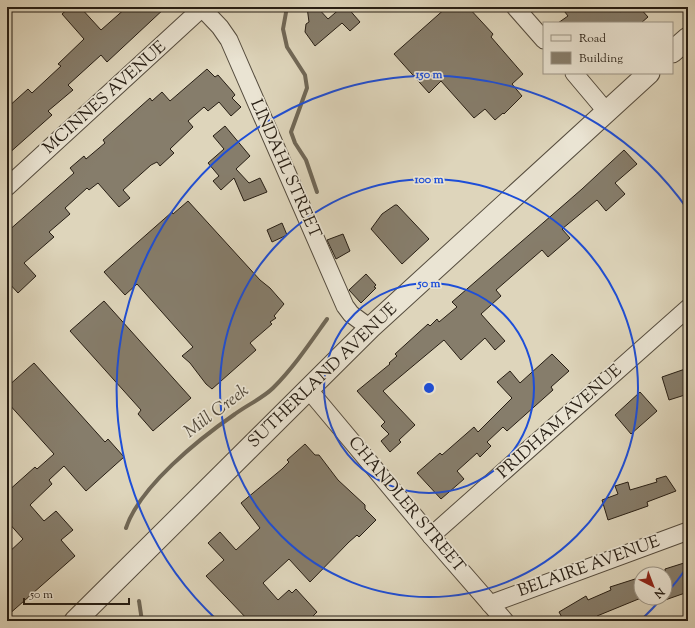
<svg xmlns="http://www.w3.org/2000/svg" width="695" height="628" font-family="'Sorts Mill Goudy',serif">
  <rect width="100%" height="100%" fill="#ded5bb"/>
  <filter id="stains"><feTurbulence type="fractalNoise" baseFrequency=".005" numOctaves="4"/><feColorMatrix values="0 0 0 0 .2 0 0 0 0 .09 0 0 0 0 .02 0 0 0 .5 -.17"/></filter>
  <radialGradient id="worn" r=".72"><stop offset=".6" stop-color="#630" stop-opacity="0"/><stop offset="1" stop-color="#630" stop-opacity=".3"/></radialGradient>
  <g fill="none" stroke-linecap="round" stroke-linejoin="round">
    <g stroke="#706756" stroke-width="4">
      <path d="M 287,7 L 283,29 L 287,47 L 305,75 L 307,88 L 291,132 L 295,143 L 306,160 L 317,192"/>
      <path d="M 126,528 C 140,486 199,439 235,414 C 247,405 263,398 273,388 C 294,367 310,343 327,319"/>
      <path d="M 139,601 L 142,621"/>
    </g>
  </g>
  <g fill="#867d6b" stroke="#271e14">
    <path d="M 70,7 L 80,7 L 101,30 L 127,7 L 166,7 L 107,62 L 101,55 L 68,85 L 73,90 L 48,111 L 52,115 L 7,155 L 7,108 L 28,89 L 32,93 L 61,66 L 58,64 L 84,39 L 62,14 Z"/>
    <path d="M 307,7 L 317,7 L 328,19 L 342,7 L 347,7 L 360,22 L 350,31 L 342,23 L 315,46 L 305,32 L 306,24 L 309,22 Z"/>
    <path d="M 447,7 L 468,7 L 493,34 L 491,37 L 523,74 L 512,84 L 522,96 L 504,114 L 503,113 L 495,120 L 485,109 L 474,118 L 441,81 L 429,93 L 394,54 Z"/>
    <path d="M 561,7 L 615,7 L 620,12 L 626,7 L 639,7 L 648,17 L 641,23 L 558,23 L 568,16 Z"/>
    <path d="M 207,69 L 215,77 L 218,75 L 232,91 L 235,95 L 232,98 L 241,107 L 231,116 L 219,102 L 208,111 L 204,107 L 188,121 L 193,127 L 170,149 L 174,153 L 160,166 L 157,162 L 151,165 L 123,190 L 130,198 L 119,207 L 98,183 L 89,190 L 87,188 L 65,208 L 70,214 L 49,232 L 54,237 L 24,263 L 36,276 L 18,293 L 7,281 L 7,232 L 74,173 L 70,168 L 84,156 L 86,159 L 105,143 L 103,140 L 150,98 L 152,101 L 162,92 L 170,101 Z"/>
    <path d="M 225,126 L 250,156 L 236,169 L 249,183 L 260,178 L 267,192 L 244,201 L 234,178 L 221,190 L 213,181 L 219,176 L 208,163 L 224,149 L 213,136 Z"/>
    <path d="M 624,150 L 637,164 L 615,183 L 625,194 L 606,211 L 597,200 L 562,229 L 570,238 L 548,257 L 542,250 L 496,290 L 501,296 L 481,314 L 505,341 L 495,350 L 485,338 L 461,360 L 444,340 L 383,391 L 415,425 L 399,440 L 401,442 L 390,452 L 381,441 L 389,434 L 381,426 L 385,422 L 357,391 L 390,364 L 389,363 L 397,356 L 395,354 L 428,324 L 430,326 L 437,319 L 439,322 L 457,307 L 452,302 L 582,189 Z"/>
    <path d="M 188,201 L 260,280 L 270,288 L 284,304 L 274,316 L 276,318 L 270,322 L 272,324 L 250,343 L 256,350 L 212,389 L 206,384 L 190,363 L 182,356 L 193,347 L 137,284 L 125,295 L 104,272 L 172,212 L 173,214 Z"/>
    <path d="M 395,205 L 397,205 L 429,239 L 402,264 L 371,229 L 382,214 Z"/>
    <path d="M 282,223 L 287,235 L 272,242 L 267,230 Z"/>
    <path d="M 343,234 L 350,251 L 336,259 L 327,240 Z"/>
    <path d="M 366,274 L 376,285 L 374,287 L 376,288 L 361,303 L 349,290 Z"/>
    <path d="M 104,301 L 191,398 L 153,431 L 138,414 L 141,410 L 70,331 Z"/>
    <path d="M 552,354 L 569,371 L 551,387 L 553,390 L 507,431 L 503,427 L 487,442 L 491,446 L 480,457 L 477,453 L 457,471 L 464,479 L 441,499 L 417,473 L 440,453 L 442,455 L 474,427 L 478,432 L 512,398 L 497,382 L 510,371 L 520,383 Z"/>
    <path d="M 34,363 L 105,442 L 108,439 L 124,457 L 86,491 L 64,466 L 49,480 L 52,484 L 30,505 L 44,521 L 56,511 L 73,530 L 61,540 L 75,556 L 7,616 L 7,554 L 23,539 L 7,521 L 7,492 L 35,467 L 37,469 L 54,454 L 7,402 L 7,387 Z"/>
    <path d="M 688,368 L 688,394 L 669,400 L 662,377 Z"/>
    <path d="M 640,392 L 657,411 L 631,434 L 615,415 Z"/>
    <path d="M 305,444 L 315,455 L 319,455 L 338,480 L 365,505 L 365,509 L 376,520 L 359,537 L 357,535 L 349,542 L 310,582 L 289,559 L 263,583 L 278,600 L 289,590 L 292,593 L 296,589 L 317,612 L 308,621 L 249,621 L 206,576 L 224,560 L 208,543 L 220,532 L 236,550 L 260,528 L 241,503 L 282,469 L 289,462 L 287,460 Z"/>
    <path d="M 666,476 L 676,491 L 647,502 L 648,506 L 608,520 L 602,500 L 618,494 L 615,486 L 628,482 L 630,490 L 657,482 L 656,479 Z"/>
    <path d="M 684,563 L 688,575 L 688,592 L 665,600 L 665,569 Z"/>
    <path d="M 635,579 L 641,598 L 597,616 L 600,621 L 564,621 L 559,612 L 586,596 L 588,600 L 611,590 L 610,587 Z"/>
  </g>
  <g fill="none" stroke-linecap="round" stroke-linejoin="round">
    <defs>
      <g id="minor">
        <path d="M 201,7 L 220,27 L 229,40 L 345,306 L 351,314 L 370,328"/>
        <path d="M 515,7 L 544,40"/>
        <path d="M 574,73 L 606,111"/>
        <path d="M 7,187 L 202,8"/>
        <path d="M 308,389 L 431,536 L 505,621"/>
        <path d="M 431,536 L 688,308"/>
        <path d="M 490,604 L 688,531"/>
      </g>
      <g id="tertiary">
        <path d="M 672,52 L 688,38"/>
        <path d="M 75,621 L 370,328 L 649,73"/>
      </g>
    </defs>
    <use href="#minor" stroke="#554c3e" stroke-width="19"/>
    <use href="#tertiary" stroke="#554c3e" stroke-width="23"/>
    <use href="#minor" stroke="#eae4d3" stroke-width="17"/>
    <use href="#tertiary" stroke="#eae4d3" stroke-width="21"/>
  </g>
  <g fill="none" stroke="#1d4ed8" stroke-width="2">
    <circle cx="429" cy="388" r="105"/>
    <circle cx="429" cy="388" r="209"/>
    <path d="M688 566A314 314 0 0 1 666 594M662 598A314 314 0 0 1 641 620M217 620A314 314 0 1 1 688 210"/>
  </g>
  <g text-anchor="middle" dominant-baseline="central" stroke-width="3.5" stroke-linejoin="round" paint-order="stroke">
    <g font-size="17" fill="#271e14" stroke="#eae4d3">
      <text transform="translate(105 98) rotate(-42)">MCINNES AVENUE</text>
      <text transform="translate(285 169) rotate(66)">LINDAHL STREET</text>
      <text transform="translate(323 376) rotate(-44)">SUTHERLAND AVENUE</text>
      <text transform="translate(560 422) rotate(-42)">PRIDHAM AVENUE</text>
      <text transform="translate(406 505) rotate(50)">CHANDLER STREET</text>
      <text transform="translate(589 567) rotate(-20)">BELAIRE AVENUE</text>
    </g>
    <g font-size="18" font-style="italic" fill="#51483a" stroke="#eae4d3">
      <text transform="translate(217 412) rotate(-37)">Mill Creek</text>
    </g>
  </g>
  <circle cx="429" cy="388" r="6" fill="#1d4ed8" stroke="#eae4d3" stroke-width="2"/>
  <g font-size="12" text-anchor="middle" font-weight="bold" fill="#1d4ed8" stroke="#eae4d3" stroke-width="3.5" stroke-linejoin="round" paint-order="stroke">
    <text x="429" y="78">150 m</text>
    <text x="429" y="183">100 m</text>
    <text x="429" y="287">50 m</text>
  </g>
  <rect width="695" height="628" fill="none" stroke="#ded5bb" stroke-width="24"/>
  <rect x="8" y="8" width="679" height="612" fill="none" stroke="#271e14" stroke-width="2"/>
  <rect x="12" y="12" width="671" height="604" fill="none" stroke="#271e14"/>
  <rect x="543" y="22" width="130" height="52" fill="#eae4d3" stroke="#9c9587"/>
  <rect x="551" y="35" width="20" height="6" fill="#eae4d3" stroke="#9c9587"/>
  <text x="579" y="42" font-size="12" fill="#271e14">Road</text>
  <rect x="551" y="52" width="20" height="12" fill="#867d6b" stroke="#9c9587"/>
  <text x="579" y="62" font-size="12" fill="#271e14">Building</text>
  <g transform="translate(653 586) rotate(138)"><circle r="19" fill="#eae4d3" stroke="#9c9587"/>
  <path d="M0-3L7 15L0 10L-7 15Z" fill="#8f2418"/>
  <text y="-6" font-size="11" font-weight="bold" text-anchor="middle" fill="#271e14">N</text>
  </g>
  <path d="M24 598v6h105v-6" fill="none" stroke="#271e14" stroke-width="2"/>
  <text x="30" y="598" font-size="12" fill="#271e14" stroke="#eae4d3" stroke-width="3" paint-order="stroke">50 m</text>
  <rect width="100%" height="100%" filter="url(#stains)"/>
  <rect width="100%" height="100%" fill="url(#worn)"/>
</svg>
